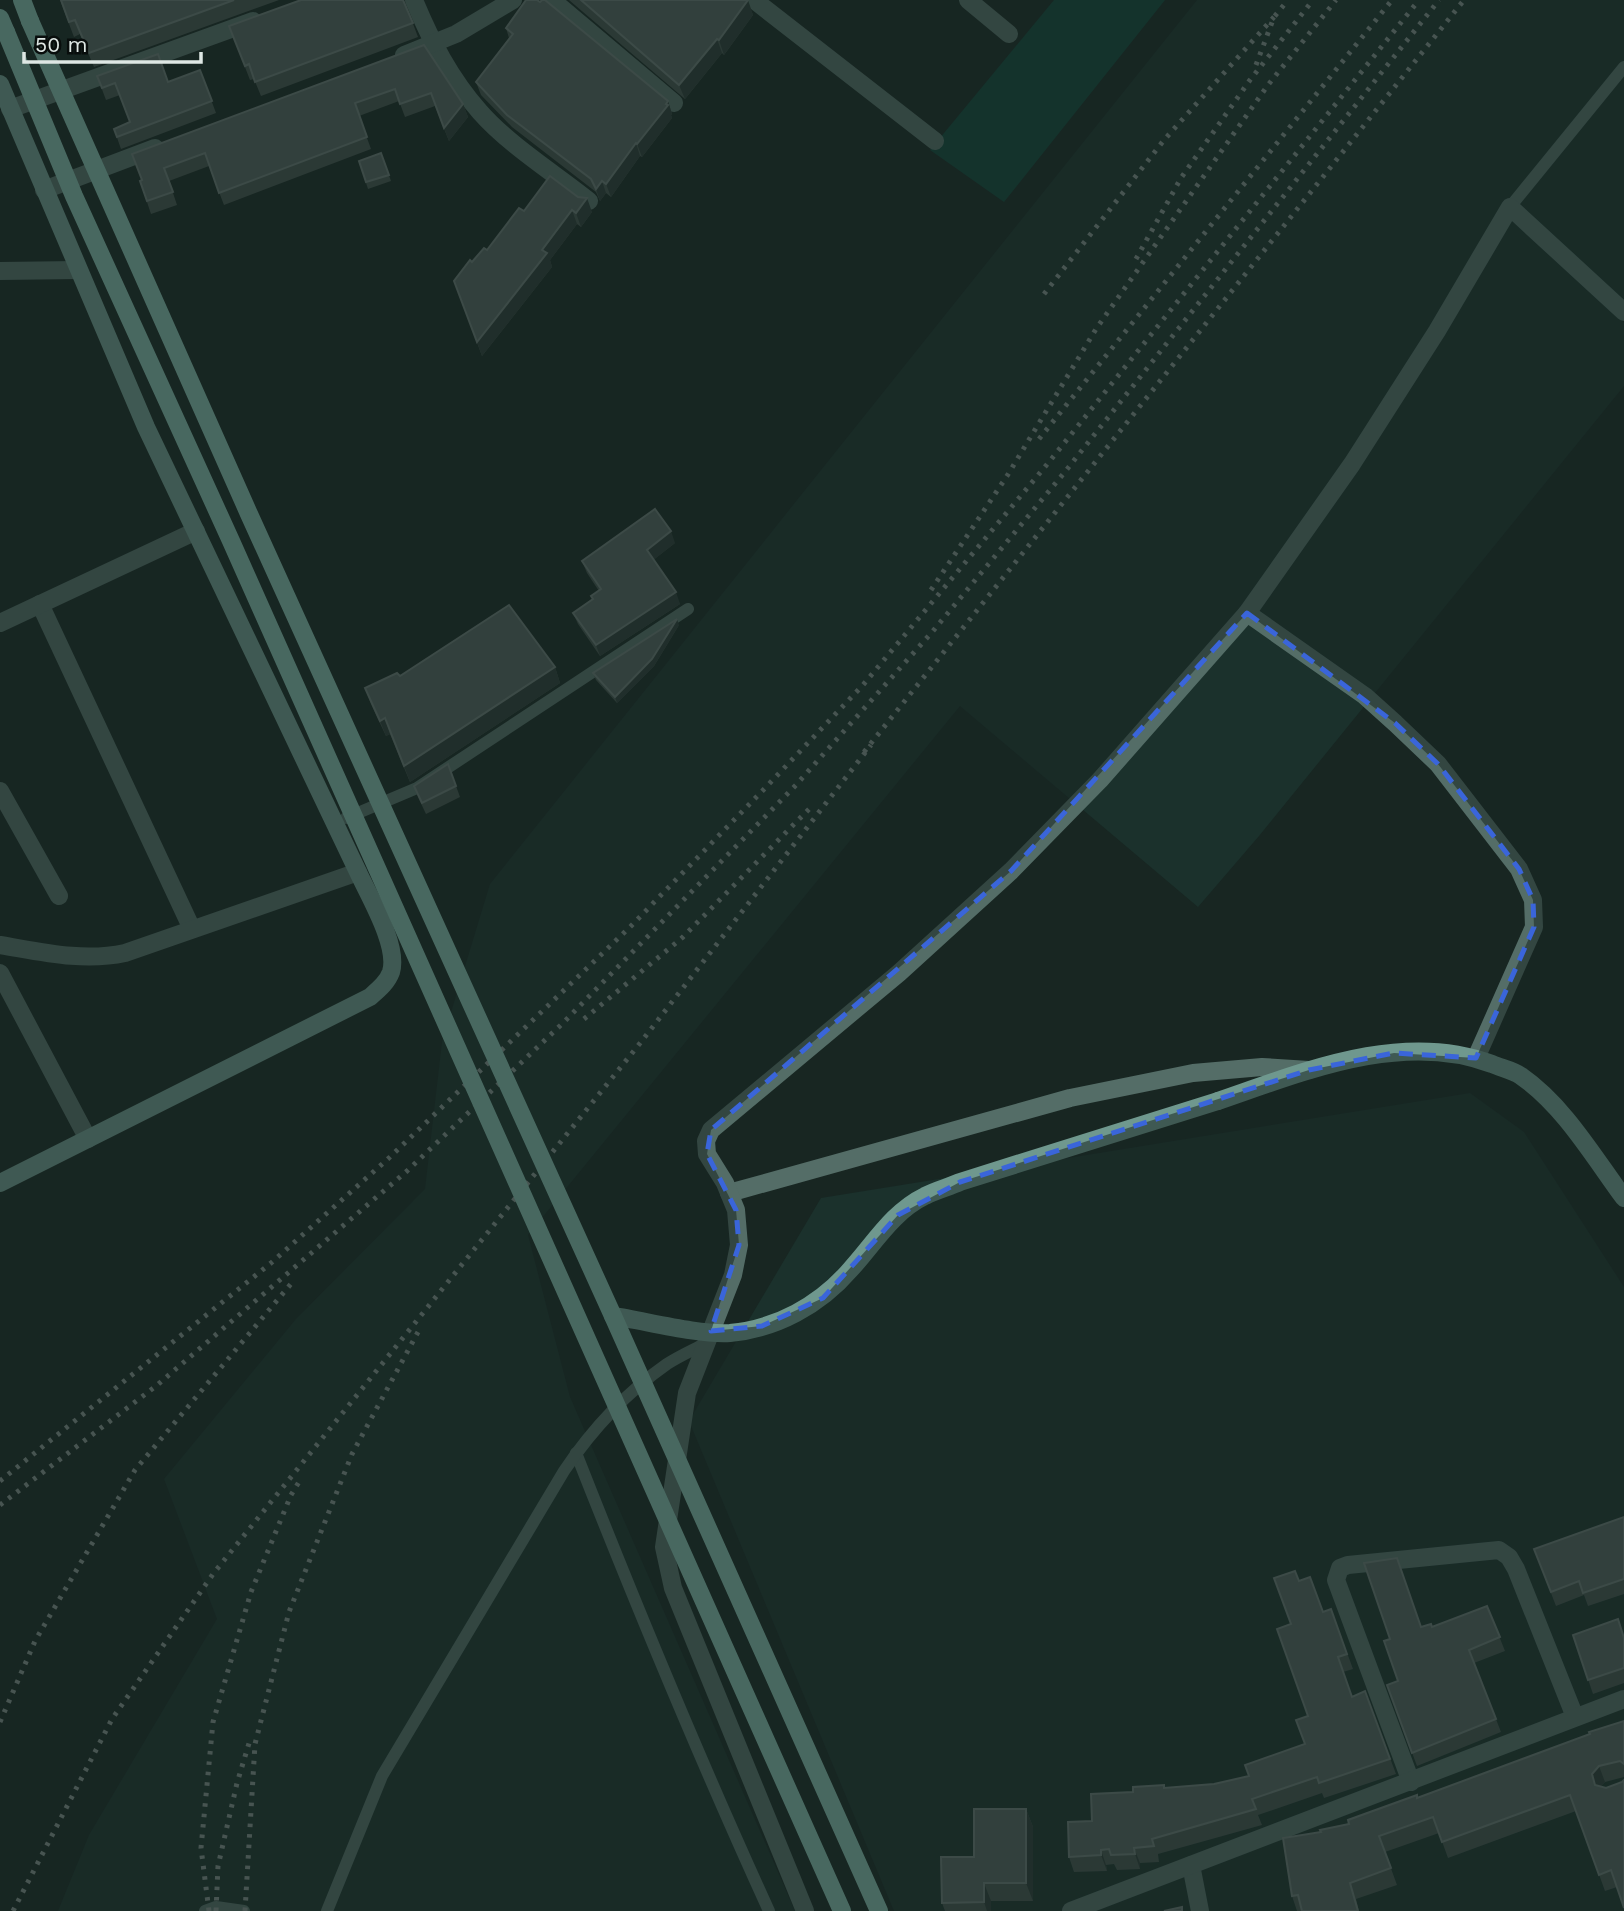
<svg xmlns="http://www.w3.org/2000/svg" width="1624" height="1911" font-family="'Work Sans',sans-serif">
  <rect width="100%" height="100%" fill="#182622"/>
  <g fill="#1b312c">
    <path d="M 1197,0 L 1624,0 L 1624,316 L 1621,320 L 1624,323 L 1624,386 L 1259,836 L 1198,907 L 960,706 L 528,1235 L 570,1397 L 795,1911 L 58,1911 L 89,1835 L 217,1619 L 164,1479 L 296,1319 L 425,1189 L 442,1042 L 490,884 Z"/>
    <path d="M 1470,1093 L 1524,1132 L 1624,1287 L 1624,1911 L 894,1911 L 689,1421 L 821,1198 Z"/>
  </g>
  <path fill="#104339" d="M 1054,0 L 1165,0 L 1004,202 L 930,150 Z"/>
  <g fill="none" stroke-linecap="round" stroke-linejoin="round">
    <g stroke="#546d67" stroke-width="12">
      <path d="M 1510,207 L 1624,67"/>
      <path d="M 346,818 L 417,788 L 688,609"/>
      <path d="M 576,1453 C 637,1608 700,1760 769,1911"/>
      <path d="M 205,1911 L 216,1907 L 244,1911"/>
      <path d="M 327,1911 L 382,1776 L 564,1471 C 591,1431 627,1392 667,1364 C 679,1356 693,1350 706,1343"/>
    </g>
    <g stroke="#546d67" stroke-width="18">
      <path d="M 414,0 C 431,41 450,78 480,112 C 509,145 554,173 589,201"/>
      <path d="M 552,0 L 674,103"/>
      <path d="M 754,0 L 935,141"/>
      <path d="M 968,0 L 1009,34"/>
      <path d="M 404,55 L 456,34 L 513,0"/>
      <path d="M 10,109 L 253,21"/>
      <path d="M 44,190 L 155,148"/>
      <path d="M 0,271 L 78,270"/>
      <path d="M 40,604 L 192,929"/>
      <path d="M 1247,613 L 1365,696 L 1395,723 L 1438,764 L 1519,869 L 1533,900 L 1534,927 L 1476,1058"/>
      <path d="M 0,623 L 196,531"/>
      <path d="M 0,791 L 59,896"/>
      <path d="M 0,945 C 42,952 83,962 125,953 L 358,872"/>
      <path d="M 0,973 L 88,1139"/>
      <path d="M 729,1193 L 1070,1098 L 1193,1073 L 1262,1067 L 1309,1070"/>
      <path d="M 1411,1782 L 1336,1580 L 1340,1568 L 1348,1565 L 1499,1550 L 1509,1557 L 1516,1569 L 1575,1717"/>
      <path d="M 1191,1865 L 1200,1911"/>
      <path d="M 805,1911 L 673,1588 L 664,1547 L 687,1393 L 733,1275 L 739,1245 L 736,1210 L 725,1183 L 707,1154 L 706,1141 L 711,1130 L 899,973 L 1011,871 L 1100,780 L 1247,613 L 1352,464 L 1437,331 L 1510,207 L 1624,312"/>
      <path d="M 1071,1911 L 1624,1699"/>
    </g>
    <g stroke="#6f988e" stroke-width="18">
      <path d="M 0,84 L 146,427 L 358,872 C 369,896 399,946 391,972 C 387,983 378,990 370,997 L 0,1183"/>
      <path d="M 1218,1101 C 1303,1072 1402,1030 1492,1064 C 1501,1068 1513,1070 1521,1076 C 1564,1106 1593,1156 1624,1198"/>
    </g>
    <g stroke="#84b9ac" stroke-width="18">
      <path d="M 22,0 L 30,21"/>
      <path d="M 0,18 L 6,32"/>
    </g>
    <g stroke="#818c89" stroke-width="5" stroke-dasharray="3.5 7" stroke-linecap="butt">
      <path d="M 1256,65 L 1274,17 L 1288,0"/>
      <path d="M 1136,259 L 1181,178 L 1250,80 L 1313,0"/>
      <path d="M 1044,294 L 1164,140 L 1274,17"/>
      <path d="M 1039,439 L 1392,0"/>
      <path d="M 931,590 L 1007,476 L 1096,329 L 1268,85 L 1336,0"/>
      <path d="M 864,752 L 1464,0"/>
      <path d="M 584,1019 L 683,937 L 813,805"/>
      <path d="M 0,1481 L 271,1263 L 390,1157 L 631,926 L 768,785 L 863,685 L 1049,462 L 1419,0"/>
      <path d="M 0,1505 L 156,1386 L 407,1171 L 564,1022 L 796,785 L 933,631 L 1064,473 L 1439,0"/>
      <path d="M 0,1722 L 35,1641 L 135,1470 L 295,1279"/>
      <path d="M 13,1911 L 112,1719 L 213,1574 L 641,1042 L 871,745"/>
      <path d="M 209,1911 L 201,1848 L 213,1722 L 251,1592 L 291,1495 L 302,1477"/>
      <path d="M 216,1911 L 218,1866 L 237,1783 L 250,1740"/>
      <path d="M 245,1911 L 255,1744 L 289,1612 L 352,1454 L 418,1332"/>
    </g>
    <path stroke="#6f988e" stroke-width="18" d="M 613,1316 C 646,1321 699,1335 730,1333 C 776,1329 820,1305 850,1270 C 874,1244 892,1212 925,1196 C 936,1190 949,1187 960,1182 L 1218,1101"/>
    <g stroke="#84b9ac" stroke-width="18">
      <path d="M 30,21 L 249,514 L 613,1316 L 879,1911"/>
      <path d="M 6,32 L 74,196 L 231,541 L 842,1911"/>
    </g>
  </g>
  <g fill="#43514d">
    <path d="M 60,0 L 279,0 L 94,67 L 80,34 L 74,37 Z"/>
    <path d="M 404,0 L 418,37 L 261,96 L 254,79 L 250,80 L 229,26 Z"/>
    <path d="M 569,0 L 747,0 L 753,15 L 724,55 L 722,53 L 685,99 Z"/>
    <path d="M 506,28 L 668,101 L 672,114 L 671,115 L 672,118 L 642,157 L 640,156 L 611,197 L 606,193 L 600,201 L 596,192 L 512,127 L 481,95 L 476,82 L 509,38 Z"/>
    <path d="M 424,45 L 463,104 L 468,117 L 449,141 L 435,106 L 405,117 L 399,101 L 359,116 L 371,149 L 224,205 L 209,166 L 169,181 L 177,205 L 151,214 L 140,181 L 142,180 L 132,154 Z"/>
    <path d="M 200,70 L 216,113 L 121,149 L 114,129 L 130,122 L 120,95 L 106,100 L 97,76 L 168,82 Z"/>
    <path d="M 381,153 L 391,181 L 368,189 L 359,161 Z"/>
    <path d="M 578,197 L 592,212 L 581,227 L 577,224 L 550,260 L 552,267 L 482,356 L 454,281 L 487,250 L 524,211 Z"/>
    <path d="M 675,543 L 653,560 L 680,604 L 600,656 L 578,624 L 573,613 L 592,599 L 591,596 L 599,591 L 587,573 L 582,561 Z"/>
    <path d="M 679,625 L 654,666 L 617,703 L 596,680 L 593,673 Z"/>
    <path d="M 555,667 L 560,683 L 410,782 L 390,734 L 386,736 L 371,704 L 365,688 L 400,676 Z"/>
    <path d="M 448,764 L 460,797 L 426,814 L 418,797 L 414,786 Z"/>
    <path d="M 1624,1517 L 1624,1594 L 1588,1606 L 1584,1595 L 1556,1606 L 1534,1549 Z"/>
    <path d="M 1299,1581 L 1323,1612 L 1331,1609 L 1353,1669 L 1343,1672 L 1352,1697 L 1365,1691 L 1396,1774 L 1324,1798 L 1322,1793 L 1258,1815 L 1262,1825 L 1158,1854 L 1159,1862 L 1140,1863 L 1140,1869 L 1117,1870 L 1114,1864 L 1106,1865 L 1107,1871 L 1074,1872 L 1069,1857 L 1092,1821 L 1133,1792 L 1164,1785 L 1165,1788 L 1214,1784 L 1249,1776 L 1305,1744 L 1308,1716 L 1291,1624 Z"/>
    <path d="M 1487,1606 L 1505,1651 L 1474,1663 L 1501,1732 L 1417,1766 L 1387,1685 L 1398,1681 L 1390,1639 L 1421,1627 L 1432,1627 Z"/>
    <path d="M 1573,1635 L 1624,1637 L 1624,1683 L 1593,1694 Z"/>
    <path d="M 1624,1721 L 1624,1777 L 1605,1782 L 1601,1786 L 1617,1887 L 1605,1891 L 1576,1811 L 1448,1858 L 1439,1833 L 1385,1852 L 1397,1885 L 1356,1899 L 1359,1911 L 1297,1911 L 1292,1896 L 1321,1832 L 1349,1824 L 1417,1798 Z"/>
    <path d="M 1026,1809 L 1033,1827 L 1033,1901 L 991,1901 L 991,1911 L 945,1911 L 942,1903 L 974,1857 Z"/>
  </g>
  <g fill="#2b3935">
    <path d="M 748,0 L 753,15 L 724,55 L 719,40 Z"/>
    <path d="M 717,39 L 722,53 L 685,99 L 679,85 Z"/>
    <path d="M 668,101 L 672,114 L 671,115 L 672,118 L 642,157 L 637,144 Z"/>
    <path d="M 463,104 L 468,117 L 449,141 L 444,128 Z"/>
    <path d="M 636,143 L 640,156 L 611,197 L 606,184 Z"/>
    <path d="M 602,181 L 606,193 L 600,201 L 596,189 Z"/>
    <path d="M 587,198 L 592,212 L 581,227 L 576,213 Z"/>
    <path d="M 572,210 L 577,224 L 550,260 L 552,267 L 482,356 L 477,342 Z"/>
    <path d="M 671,531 L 675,543 L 651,562 L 647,550 Z"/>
    <path d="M 676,592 L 680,604 L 600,656 L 596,645 Z"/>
    <path d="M 677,619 L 679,625 L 654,666 L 617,703 L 615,697 Z"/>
    <path d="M 555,667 L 560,683 L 410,782 L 404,766 Z"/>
    <path d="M 385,718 L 390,734 L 386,736 L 380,721 Z"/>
    <path d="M 1599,1766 L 1605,1782 L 1598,1790 L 1595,1785 L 1592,1774 Z"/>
    <path d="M 1026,1809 L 1033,1827 L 1033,1901 L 1026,1883 Z"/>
    <path d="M 1134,1848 L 1140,1863 L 1140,1869 L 1135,1854 Z"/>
    <path d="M 1101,1850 L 1106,1865 L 1107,1871 L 1101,1855 Z"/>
    <path d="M 984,1883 L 991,1901 L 991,1911 L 987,1911 L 984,1902 Z"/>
  </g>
  <g fill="#53615e" stroke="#697673" stroke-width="2">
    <path d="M 61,0 L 234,0 L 89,53 L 75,20 L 69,22 Z"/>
    <path d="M 301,0 L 403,0 L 413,23 L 255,82 L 249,64 L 245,66 L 229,26 Z"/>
    <path d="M 526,0 L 537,0 L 540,2 L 542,0 L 545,0 L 668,101 L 666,104 L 668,105 L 637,144 L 636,143 L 606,184 L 602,181 L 596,189 L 591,179 L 507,115 L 476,82 L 513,34 L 506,28 Z"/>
    <path d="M 581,0 L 748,0 L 719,40 L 717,39 L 679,85 Z"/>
    <path d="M 424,45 L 463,104 L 444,128 L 431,93 L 400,104 L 395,89 L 355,103 L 367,137 L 219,193 L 205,153 L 164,168 L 173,192 L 147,201 L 140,181 L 142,180 L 132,154 Z"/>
    <path d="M 158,54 L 168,82 L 200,70 L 212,101 L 117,137 L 114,129 L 130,122 L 115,83 L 102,88 L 97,76 Z"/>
    <path d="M 381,153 L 389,175 L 366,182 L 359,161 Z"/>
    <path d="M 550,176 L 578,197 L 587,198 L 576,213 L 572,210 L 542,250 L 547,253 L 477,342 L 454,281 L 470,260 L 472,262 L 484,248 L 487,250 L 519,208 L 524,211 Z"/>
    <path d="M 655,509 L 671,531 L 647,550 L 676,592 L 596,645 L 573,613 L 593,599 L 591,596 L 601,589 L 582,561 Z"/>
    <path d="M 509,605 L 555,667 L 404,766 L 385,718 L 380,721 L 365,688 L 397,673 L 400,676 Z"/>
    <path d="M 677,619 L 652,659 L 615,697 L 593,673 Z"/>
    <path d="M 448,764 L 456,786 L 422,803 L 414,786 Z"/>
    <path d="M 1624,1517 L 1624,1579 L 1583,1593 L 1579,1581 L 1551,1592 L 1534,1549 Z"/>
    <path d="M 1397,1558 L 1421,1627 L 1431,1624 L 1432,1627 L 1487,1606 L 1500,1637 L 1469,1650 L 1496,1719 L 1412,1753 L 1387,1685 L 1398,1681 L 1384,1641 L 1390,1639 L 1364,1563 Z"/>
    <path d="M 1295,1571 L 1299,1581 L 1310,1577 L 1323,1612 L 1331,1609 L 1347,1654 L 1338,1657 L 1352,1697 L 1365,1691 L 1390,1759 L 1319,1783 L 1317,1777 L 1252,1799 L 1256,1809 L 1152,1839 L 1154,1846 L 1134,1848 L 1135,1854 L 1111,1855 L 1109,1849 L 1101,1850 L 1101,1855 L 1069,1857 L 1068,1822 L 1092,1821 L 1091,1794 L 1133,1792 L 1133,1787 L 1164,1785 L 1164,1788 L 1214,1784 L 1249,1776 L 1245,1765 L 1305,1744 L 1296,1720 L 1308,1716 L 1277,1629 L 1291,1624 L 1274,1578 Z"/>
    <path d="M 1618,1619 L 1624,1638 L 1624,1668 L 1588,1680 L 1573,1635 Z"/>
    <path d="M 1624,1721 L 1624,1764 L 1620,1761 L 1599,1766 L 1592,1774 L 1595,1785 L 1606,1788 L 1622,1782 L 1624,1780 L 1624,1908 L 1611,1870 L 1599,1875 L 1570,1795 L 1442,1842 L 1433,1817 L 1379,1836 L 1391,1868 L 1350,1883 L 1358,1911 L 1302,1911 L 1298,1895 L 1292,1896 L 1283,1838 L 1321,1832 L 1320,1830 L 1349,1824 L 1348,1820 L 1417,1795 L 1417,1798 L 1590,1734 L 1589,1732 Z"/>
    <path d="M 974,1809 L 1026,1809 L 1026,1883 L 984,1883 L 984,1902 L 942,1903 L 941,1857 L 974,1857 Z"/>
    <path d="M 1182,1907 L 1182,1911 L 1164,1911 Z"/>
  </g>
  <path d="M0 0H1624V1911H0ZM 1247,613 L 1395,723 L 1438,764 L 1519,869 L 1533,900 L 1534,927 L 1476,1058 L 1394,1053 L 1309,1070 L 960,1182 L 898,1215 L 823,1298 L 762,1326 L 711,1331 L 739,1245 L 736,1210 L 707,1154 L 711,1130 L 1011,871 Z" fill="#182622" fill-opacity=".55" fill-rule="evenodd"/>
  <path fill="none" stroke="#3a65da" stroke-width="5" stroke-dasharray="14 9" stroke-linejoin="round" d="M 1247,613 L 1395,723 L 1438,764 L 1519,869 L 1533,900 L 1534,927 L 1476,1058 L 1394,1053 L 1309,1070 L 960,1182 L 898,1215 L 823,1298 L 762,1326 L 711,1331 L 739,1245 L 736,1210 L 707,1154 L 711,1130 L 1011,871 Z"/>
  <path d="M24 52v10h177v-10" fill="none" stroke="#dee7e4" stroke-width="3.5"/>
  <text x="35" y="52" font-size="21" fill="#dee7e4" stroke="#080d0c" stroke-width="5" paint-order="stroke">50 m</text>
</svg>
